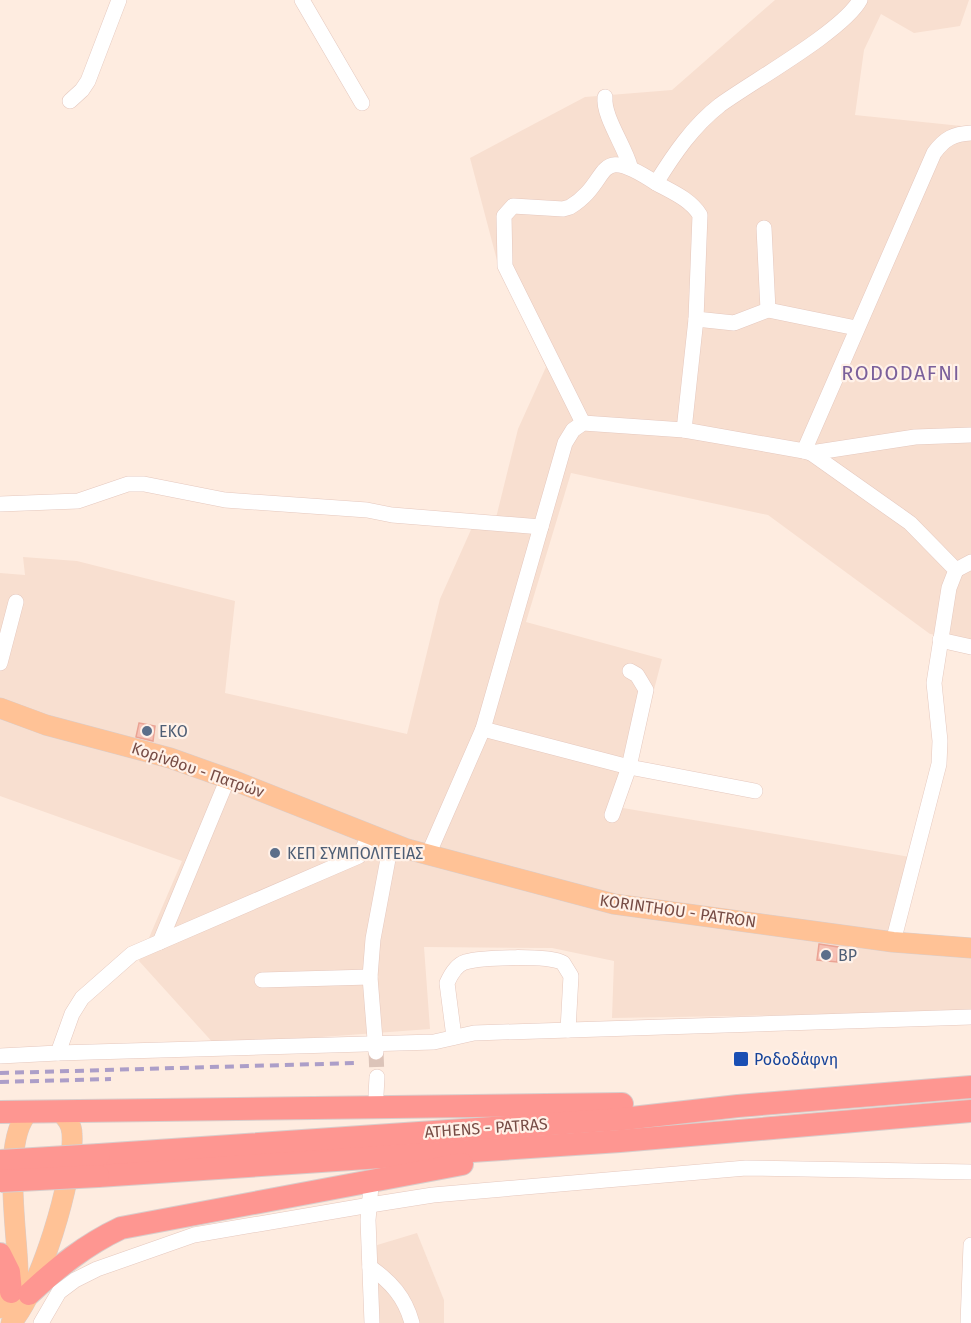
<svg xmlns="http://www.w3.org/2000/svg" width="971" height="1323" font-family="'Fira Sans',sans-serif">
  <rect width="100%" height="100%" fill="#feece0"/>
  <g fill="#f8dfd0">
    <path d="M 775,0 L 969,0 L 960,26 L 914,33 L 881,14 L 864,50 L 855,115 L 971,127 L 971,640 L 930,634 L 768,515 L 571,473 L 526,622 L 662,659 L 623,808 L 910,857 L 884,947 L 971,957 L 971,1012 L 612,1018 L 614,961 L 552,948 L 424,947 L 430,1029 L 215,1045 L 139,961 L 182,861 L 0,796 L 0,573 L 25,575 L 23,557 L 77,561 L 235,601 L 225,693 L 407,734 L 440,599 L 474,523 L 494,526 L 518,429 L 546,367 L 499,268 L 470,158 L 585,97 L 672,90 Z"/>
    <path d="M 417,1233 L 444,1300 L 444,1323 L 367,1323 L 364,1249 Z"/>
  </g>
  <g fill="#f6c1b5" stroke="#eaa394" stroke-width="1.5">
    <path d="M 139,723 L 155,726 L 153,741 L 136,737 Z"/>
    <path d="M 819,944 L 838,947 L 837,962 L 817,960 Z"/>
  </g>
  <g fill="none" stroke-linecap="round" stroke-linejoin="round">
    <path stroke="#dcc4b9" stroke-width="15" stroke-dasharray="15 8" stroke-linecap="butt" d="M 376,1052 L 377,1077"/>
    <defs>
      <g id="minor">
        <path d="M 302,0 L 362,103"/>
        <path d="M 605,97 C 603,116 624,145 630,166"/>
        <path d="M 70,101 L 82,90 L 88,81 L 119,0"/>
        <path d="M 971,133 C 954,134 945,138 934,153 L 804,451 L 811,453 L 915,437 L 971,435"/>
        <path d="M 764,228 L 768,310"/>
        <path d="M 856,328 L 768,310 L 734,323 L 696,319 L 700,215 C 690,199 672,192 656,183 C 674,154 693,126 720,105 C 753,81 843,31 860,0"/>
        <path d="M 583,423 L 505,266 L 504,216 L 513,206 L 563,209 L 570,207 C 613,181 592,141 656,183"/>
        <path d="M 684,430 L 804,451"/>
        <path d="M 811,453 L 910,523 L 956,570 L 949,588 L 934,683 L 940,741 L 939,764 L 893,942"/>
        <path d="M 0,504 L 78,501 L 128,484 L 144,484 L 225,500 L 367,510 L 392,515 L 541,527"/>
        <path d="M 956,570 L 971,562"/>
        <path d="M 940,640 L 971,647"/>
        <path d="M 0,663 L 16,602"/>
        <path d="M 483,729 L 629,767 L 755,791"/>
        <path d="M 612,815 L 629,767 L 646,690 L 637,675 L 630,671"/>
        <path d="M 428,855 L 483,729 L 565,443 L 573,430 L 583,423 L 684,430 L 696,319"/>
        <path d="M 160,942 L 228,778"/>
        <path d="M 262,980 L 370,977"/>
        <path d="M 454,1037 L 447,983 C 451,974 456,965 465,962 C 482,957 549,955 563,963 L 571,976 L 568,1030"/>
        <path d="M 376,1052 L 370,977 L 373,939 L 391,843"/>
        <path d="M 58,1053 L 434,1042 L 474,1033 L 971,1017"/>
        <path d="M 0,1056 L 58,1053 L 72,1014 L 82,998 L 132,954 L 359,856 L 369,836"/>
        <path d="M 376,1095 L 377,1077"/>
        <path d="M 371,1186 L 368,1220 L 372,1323"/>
        <path d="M 370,1267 C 391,1282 405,1297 412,1323"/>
        <path d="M 41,1323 L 59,1292 L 75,1280 L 97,1269 L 194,1235 L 370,1205 L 433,1195 L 746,1168 L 971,1172"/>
        <path d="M 968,1323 L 971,1245"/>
      </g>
      <g id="major">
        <path d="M 0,708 L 46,725 L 170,758 L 235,781 L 407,849 L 614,904 L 893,942 L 971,948"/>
        <path d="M 0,1308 L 16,1281 L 18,1273 C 18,1235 0,1136 30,1111"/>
        <path d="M 11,1323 C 39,1293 75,1176 72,1134 C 72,1125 66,1117 59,1111"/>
      </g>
      <g id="highway">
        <path d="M 0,1112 L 622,1104"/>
        <path d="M 99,1155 L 623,1119 L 738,1106 L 971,1087"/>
        <path d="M 98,1176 L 620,1141 L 971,1111"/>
        <path d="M 0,1254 L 9,1272 L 11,1292"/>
        <path d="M 29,1294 C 58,1267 85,1245 121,1228 L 462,1164"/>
      </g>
    </defs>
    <use href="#minor" stroke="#e5c8be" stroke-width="16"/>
    <use href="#major" stroke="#d9cdcb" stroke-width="21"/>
    <use href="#highway" stroke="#d9cdcb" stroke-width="24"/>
    <use href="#minor" stroke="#fff" stroke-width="15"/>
    <use href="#major" stroke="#ffc296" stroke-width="20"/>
    <use href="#highway" stroke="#fe9691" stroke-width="22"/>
    <g stroke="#ac9ec8" stroke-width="4" stroke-dasharray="9 6" stroke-linecap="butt">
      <path d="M 0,1073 L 355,1063"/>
      <path d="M 0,1082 L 111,1079"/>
    </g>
    <defs>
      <g id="highway-bridge">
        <path d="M 0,1161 L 99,1155"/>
        <path d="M 0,1181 L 98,1176"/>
      </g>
    </defs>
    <use href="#highway-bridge" stroke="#d9cdcb" stroke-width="24" stroke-linecap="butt"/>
    <use href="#highway-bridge" stroke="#fe9691" stroke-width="22"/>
  </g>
  <g fill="#5c6f8a" stroke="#fff1e8" stroke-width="2">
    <circle cx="147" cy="731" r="6"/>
    <circle cx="275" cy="853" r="6"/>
    <circle cx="826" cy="955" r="6"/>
  </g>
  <rect fill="#1a4fb4" stroke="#fff1e8" stroke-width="2" x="733" y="1051" width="16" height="16" rx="3"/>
  <g text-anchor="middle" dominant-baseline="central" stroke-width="4.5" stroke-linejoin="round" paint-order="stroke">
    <g font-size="16" fill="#4e5e75" stroke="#fff1e8" text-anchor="start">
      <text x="159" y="731">EKO</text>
      <text x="287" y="853">ΚΕΠ ΣΥΜΠΟΛΙΤΕΙΑΣ</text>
      <text x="838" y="955">BP</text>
    </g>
    <g font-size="16" fill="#774c45" stroke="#fff1e8">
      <text transform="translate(198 770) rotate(19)">Κορίνθου - Πατρών</text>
      <text transform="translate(678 911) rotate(8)">KORINTHOU - PATRON</text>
      <text transform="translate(486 1128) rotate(-4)">ATHENS - PATRAS</text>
    </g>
    <g font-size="16" fill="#164399" stroke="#fff1e8" text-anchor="start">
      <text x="754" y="1059">Ροδοδάφνη</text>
    </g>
    <g font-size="20" letter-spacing="1.5" fill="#7b609b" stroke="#fff1e8">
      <text x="901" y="373">RODODAFNI</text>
    </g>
  </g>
</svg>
